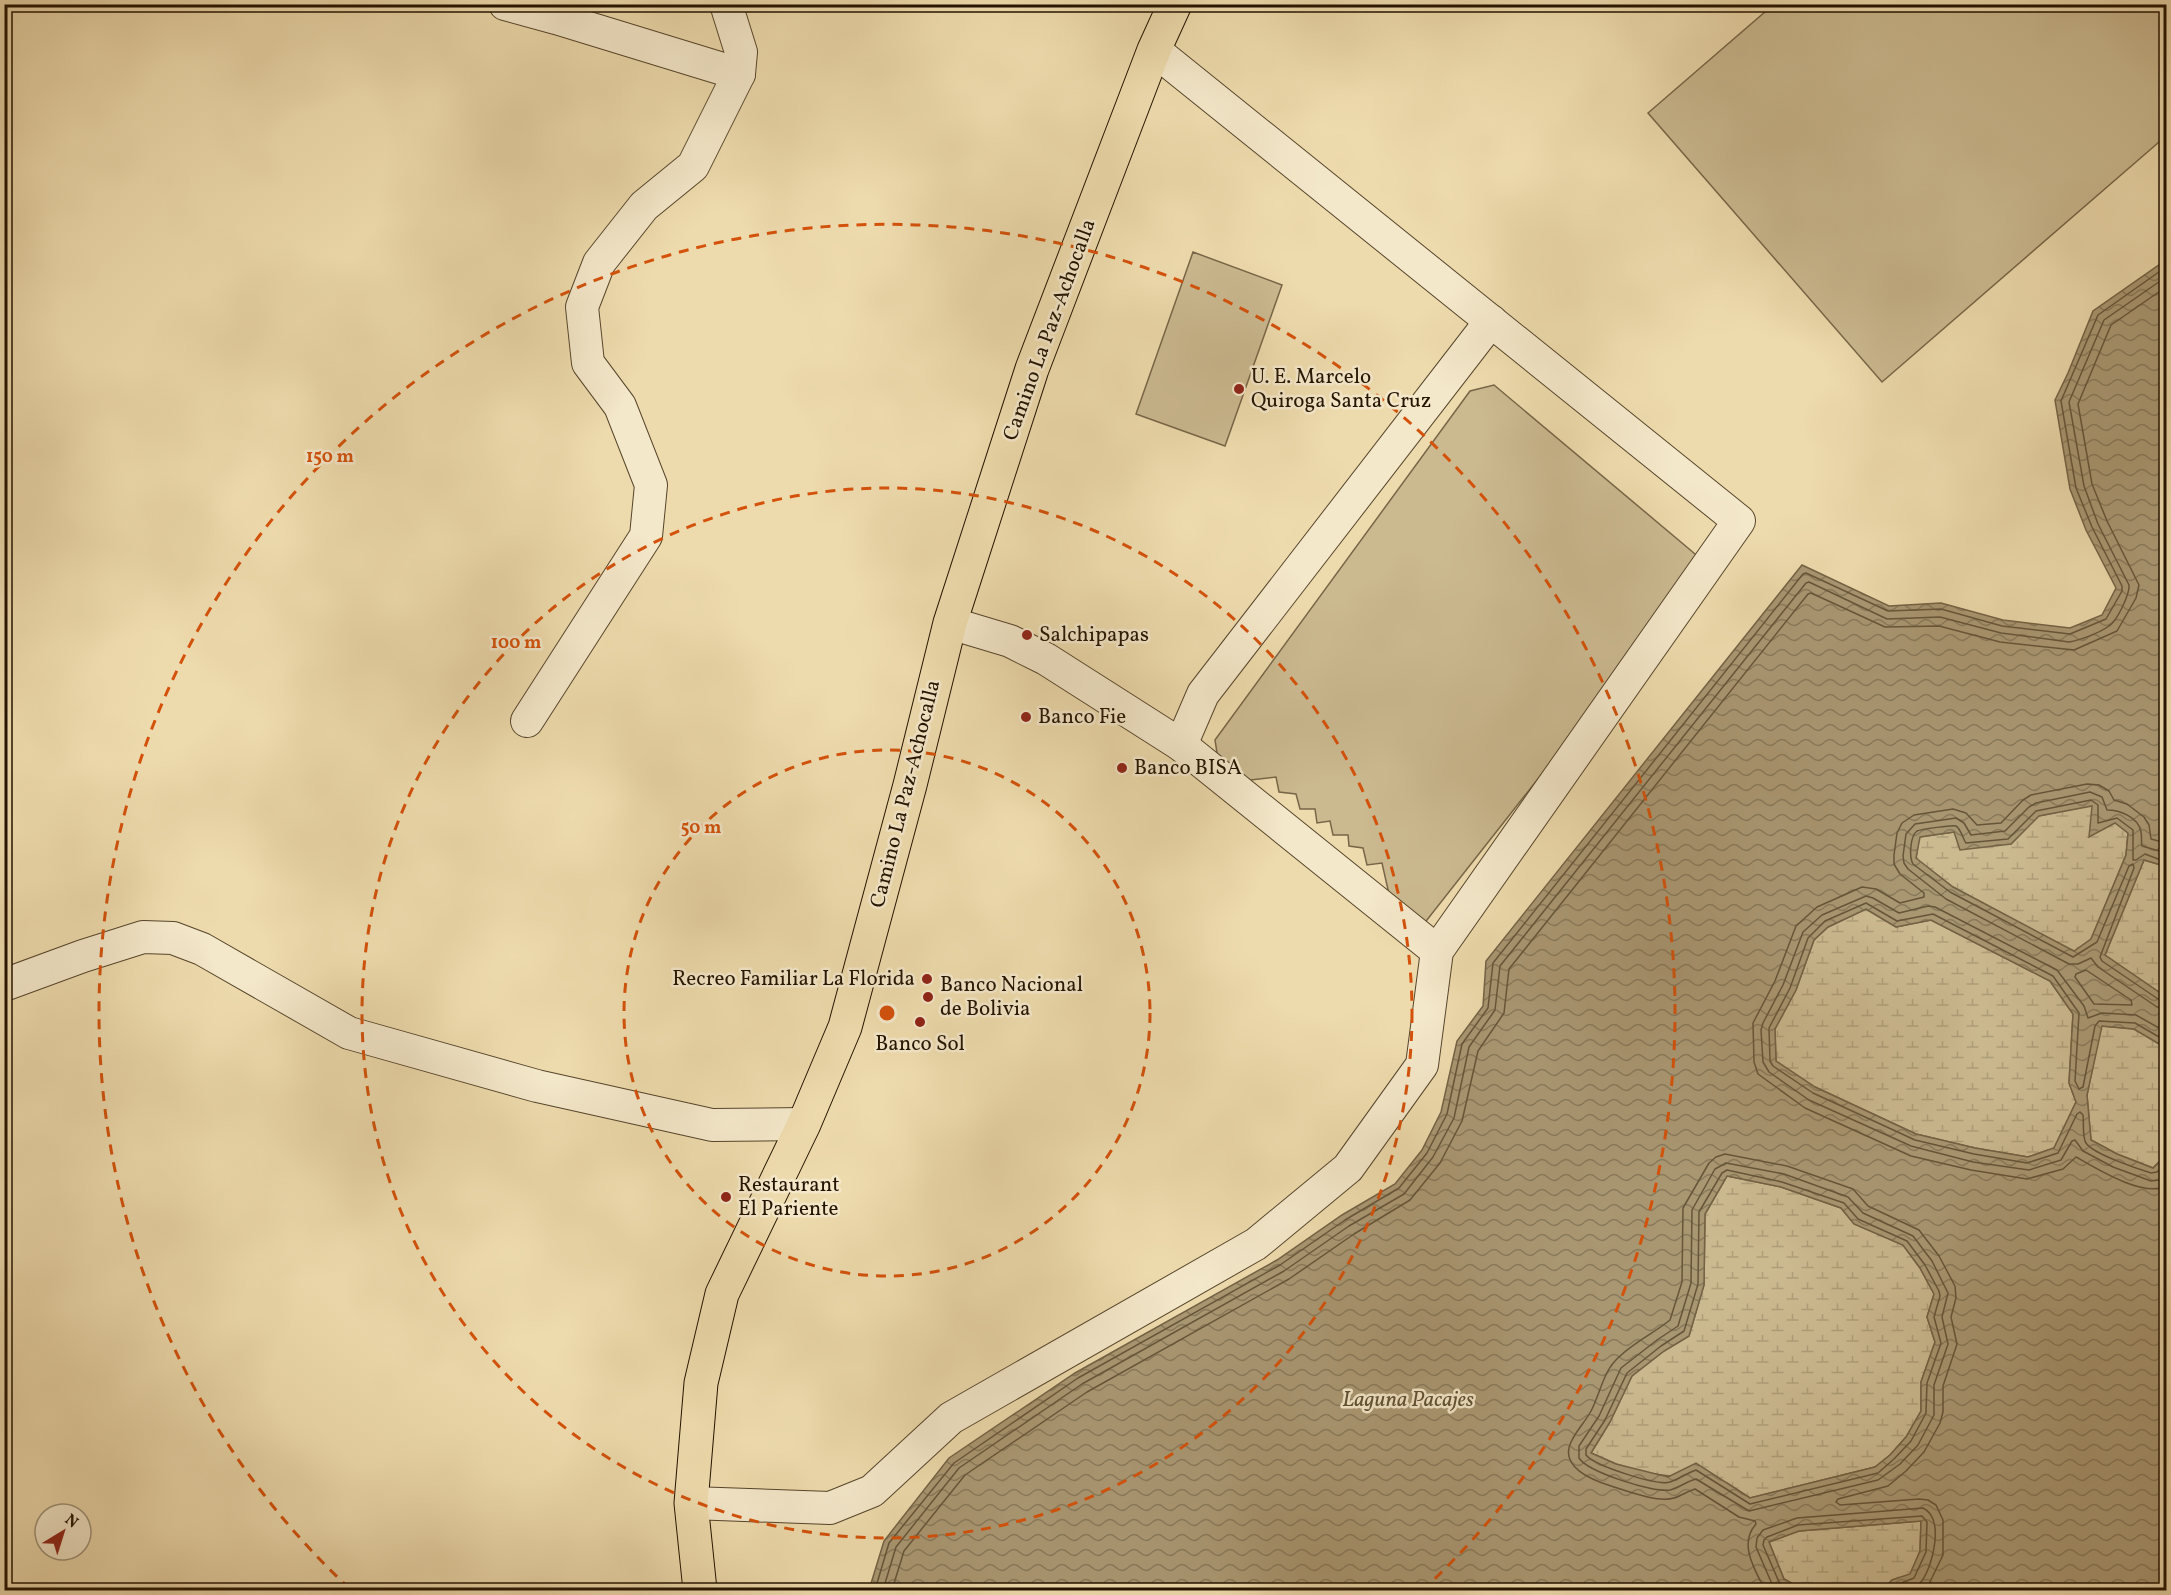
<svg xmlns="http://www.w3.org/2000/svg" width="2171" height="1595" font-family="Vollkorn,serif">
  <defs>
    <pattern id="wetland-marsh" width="20" height="14" patternUnits="userSpaceOnUse" patternTransform="scale(1.5)"><rect width="20" height="14" fill="#cbb990"/><path d="M1 5h8M5 5V1M11 12h8M15 12V8" fill="none" stroke="#ae9e7a"/></pattern>
    <pattern id="water-waves" width="16" height="10" patternUnits="userSpaceOnUse" patternTransform="scale(1.5)"><rect width="16" height="10" fill="#a99772"/><path d="M0 5q4-4 8 0t8 0" fill="none" stroke="#897a5b"/></pattern>
  </defs>
  <rect width="100%" height="100%" fill="#eedbad"/>
  <filter id="stains"><feTurbulence type="fractalNoise" baseFrequency=".00333" numOctaves="4"/><feColorMatrix values="0 0 0 0 .2 0 0 0 0 .09 0 0 0 0 .02 0 0 0 .5 -.17"/></filter>
  <radialGradient id="worn" r=".72"><stop offset=".6" stop-color="#630" stop-opacity="0"/><stop offset="1" stop-color="#630" stop-opacity=".3"/></radialGradient>
  <g fill="#cbb990" stroke="#776648" stroke-width="1.5">
    <path d="M 1773,5 L 2166,5 L 2166,136 L 1882,382 L 1648,113 Z"/>
    <path d="M 1193,252 L 1282,285 L 1225,446 L 1136,414 Z"/>
    <path d="M 1494,385 L 1707,564 L 1423,925 L 1391,903 L 1382,863 L 1367,865 L 1363,848 L 1349,846 L 1348,835 L 1333,835 L 1330,821 L 1317,823 L 1315,809 L 1300,809 L 1296,794 L 1279,792 L 1276,777 L 1242,781 L 1218,759 L 1215,740 L 1470,391 Z"/>
  </g>
  <g fill="url(#wetland-marsh)" stroke="#776648" stroke-width="1.5">
    <path d="M 2093,805 L 2128,833 L 2126,855 L 2091,939 L 2074,952 L 1953,887 L 1916,859 L 1919,837 L 1954,832 L 2011,844 L 2038,816 Z"/>
    <path d="M 2144,860 L 2161,865 L 2166,869 L 2166,997 L 2105,955 Z"/>
    <path d="M 1866,909 L 1896,927 L 1931,920 L 2050,981 L 2073,1014 L 2069,1083 L 2076,1102 L 2054,1148 L 2028,1157 L 1975,1148 L 1916,1134 L 1815,1087 L 1776,1061 L 1775,1029 L 1796,990 L 1814,940 L 1828,927 Z"/>
    <path d="M 2101,1026 L 2134,1029 L 2166,1048 L 2166,1155 L 2153,1168 L 2117,1154 L 2091,1140 L 2087,1095 Z"/>
    <path d="M 1727,1176 L 1781,1187 L 1841,1208 L 1854,1224 L 1903,1245 L 1920,1268 L 1934,1294 L 1927,1317 L 1935,1342 L 1921,1382 L 1921,1411 L 1906,1437 L 1890,1455 L 1875,1467 L 1750,1498 L 1727,1483 L 1646,1473 L 1616,1464 L 1591,1453 L 1610,1422 L 1632,1376 L 1664,1351 L 1689,1336 L 1704,1285 L 1705,1214 Z"/>
    <path d="M 1921,1521 L 1920,1551 L 1910,1575 L 1892,1580 L 1883,1590 L 1804,1590 L 1784,1579 L 1769,1542 L 1799,1531 Z"/>
  </g>
  <path fill="url(#water-waves)" stroke="#736244" stroke-width="1.5" fill-rule="evenodd" d="M 2166,260 L 2166,869 L 2161,865 L 2144,860 L 2105,955 L 2166,997 L 2166,1048 L 2134,1029 L 2102,1026 L 2087,1095 L 2091,1140 L 2117,1154 L 2153,1168 L 2166,1155 L 2166,1590 L 1883,1590 L 1892,1580 L 1910,1574 L 1920,1551 L 1921,1521 L 1799,1531 L 1769,1542 L 1784,1579 L 1804,1590 L 869,1590 L 884,1541 L 949,1458 L 1075,1373 L 1277,1260 L 1342,1215 L 1395,1184 L 1422,1150 L 1441,1112 L 1457,1041 L 1483,1006 L 1486,961 L 1802,565 L 1889,606 L 1941,603 L 2003,620 L 2070,628 L 2102,615 L 2116,588 L 2086,530 L 2070,489 L 2055,400 L 2068,373 L 2093,311 ZM 2092,806 L 2089,837 L 2115,823 L 2128,833 L 2126,855 L 2091,939 L 2074,951 L 1953,887 L 1916,858 L 1920,837 L 1954,832 L 1960,850 L 2011,844 L 2039,816 ZM 1866,909 L 1896,927 L 1931,920 L 2050,981 L 2073,1014 L 2069,1083 L 2076,1102 L 2054,1148 L 2028,1157 L 1975,1148 L 1916,1134 L 1815,1087 L 1776,1061 L 1775,1029 L 1796,990 L 1814,940 L 1828,927 ZM 1727,1176 L 1781,1187 L 1841,1208 L 1854,1224 L 1903,1245 L 1920,1268 L 1934,1294 L 1927,1317 L 1935,1342 L 1921,1382 L 1921,1411 L 1906,1437 L 1890,1455 L 1875,1467 L 1750,1498 L 1696,1463 L 1668,1477 L 1616,1464 L 1591,1453 L 1610,1422 L 1632,1376 L 1664,1351 L 1689,1336 L 1704,1285 L 1705,1214 Z"/>
  <g fill="none" stroke-linecap="round" stroke-linejoin="round">
    <g stroke="#665539" stroke-width="1.5">
      <path d="M 2166,843 L 2151,839 L 2149,825 L 2144,817 L 2127,804 L 2114,800 L 2109,791 L 2099,785 L 2087,784 L 2031,795 L 2023,800 L 2001,823 L 1977,825 L 1966,813 L 1953,809 L 1914,815 L 1902,823 L 1897,833 L 1894,855 L 1894,864 L 1900,874 L 1924,893 L 1924,897 L 1900,903 L 1876,889 L 1862,887 L 1817,907 L 1796,926 L 1775,981 L 1753,1023 L 1754,1062 L 1758,1074 L 1805,1108 L 1911,1156 L 1971,1170 L 2027,1179 L 2063,1169 L 2076,1157 C 2097,1169 2144,1198 2166,1186"/>
      <path d="M 2166,853 L 2142,846 C 2141,842 2142,837 2141,832 C 2139,817 2119,810 2107,810 L 2102,797 L 2090,792 L 2036,803 L 2029,807 L 2005,831 L 1971,835 L 1964,823 L 1956,818 L 1915,824 L 1906,834 L 1903,856 L 1904,863 L 1908,869 L 1946,899 L 2069,964 L 2078,964 L 2091,958 L 2098,967 L 2157,1007 L 2166,1009"/>
      <path d="M 2166,862 L 2145,854 L 2136,860 L 2133,860 L 2133,830 L 2117,818 L 2098,823 L 2098,805 L 2091,800 L 2036,811 L 2008,839 L 1966,843 C 1963,839 1961,829 1956,826 C 1953,825 1921,829 1917,831 C 1910,836 1909,857 1913,864 L 1950,892 L 2073,957 L 2097,942 L 2129,866 L 2133,864 L 2134,868 L 2100,957 L 2102,961 L 2161,1001 L 2166,1002"/>
      <path d="M 2086,970 L 2131,1000 L 2132,1005 L 2094,1004 L 2075,977 L 2076,974 Z"/>
      <path d="M 2166,1032 L 2136,1015 L 2102,1013 L 2088,1018 L 2084,1006 L 2057,970 L 1935,907 L 1928,906 L 1899,913 L 1873,898 L 1866,896 L 1822,915 L 1803,932 L 1783,985 L 1763,1023 L 1761,1030 L 1763,1062 L 1769,1072 L 1809,1100 L 1911,1146 L 1973,1162 L 2029,1170 L 2061,1160 L 2072,1141 L 2075,1140 L 2083,1151 L 2113,1167 L 2151,1181 L 2159,1180 L 2166,1174"/>
      <path d="M 2166,1041 L 2135,1023 L 2099,1021 L 2095,1026 L 2083,1087 L 2079,1089 L 2075,1081 L 2079,1013 L 2053,976 L 1933,914 L 1897,921 L 1866,903 L 1825,921 L 1808,938 L 1790,988 L 1769,1028 L 1770,1061 L 1773,1066 L 1813,1093 L 1915,1140 L 1974,1154 L 2027,1163 L 2058,1153 L 2077,1114 L 2080,1112 L 2083,1115 C 2084,1122 2082,1137 2086,1143 C 2093,1154 2138,1169 2151,1173 L 2157,1172 L 2166,1163"/>
      <path d="M 1726,1163 L 1784,1174 L 1848,1197 L 1863,1213 L 1913,1236 L 1932,1261 L 1948,1293 L 1942,1317 L 1948,1344 L 1934,1385 L 1934,1415 L 1918,1445 L 1900,1464 L 1878,1480 L 1749,1511 L 1696,1479 C 1687,1481 1679,1488 1670,1490 C 1653,1493 1588,1472 1579,1458 L 1579,1446 L 1599,1416 L 1621,1368 L 1657,1340 L 1678,1326 L 1691,1283 L 1692,1210 L 1715,1169 Z"/>
      <path d="M 1727,1170 L 1782,1182 L 1844,1203 L 1858,1219 L 1907,1241 L 1925,1265 L 1939,1291 L 1940,1296 L 1934,1317 L 1941,1343 L 1927,1383 L 1926,1413 L 1911,1441 L 1894,1459 L 1878,1473 L 1750,1504 L 1696,1470 C 1687,1473 1679,1479 1670,1482 C 1657,1486 1595,1466 1586,1455 L 1586,1449 L 1605,1420 L 1627,1373 L 1661,1346 L 1684,1331 L 1698,1284 L 1699,1212 L 1722,1173 Z"/>
      <path d="M 875,1590 L 889,1543 L 954,1463 L 1078,1378 L 1280,1265 L 1345,1220 L 1399,1188 L 1427,1153 L 1447,1114 L 1462,1044 L 1488,1008 L 1493,963 L 1803,574 L 1806,573 L 1888,611 L 1941,609 L 2002,626 L 2070,634 L 2106,619 L 2122,591 L 2122,586 L 2092,527 L 2076,488 L 2061,401 L 2098,315 L 2166,267"/>
      <path d="M 883,1590 L 896,1547 L 959,1468 L 1082,1384 L 1284,1271 L 1349,1226 L 1404,1194 L 1433,1157 L 1454,1118 L 1469,1047 L 1495,1010 L 1500,966 L 1806,583 L 1809,582 L 1887,619 L 1940,617 L 2001,633 L 2069,642 C 2081,640 2099,633 2109,626 C 2117,621 2130,594 2129,585 L 2098,524 L 2084,486 L 2069,402 L 2104,320 L 2166,277"/>
      <path d="M 892,1590 L 904,1551 L 965,1475 L 1087,1392 L 1289,1279 L 1354,1234 L 1410,1200 L 1440,1163 L 1462,1121 L 1478,1051 L 1504,1013 L 1509,969 L 1808,594 L 1811,593 L 1885,627 L 1939,626 L 2000,642 L 2074,650 L 2117,631 L 2136,598 L 2139,585 L 2107,521 L 2092,484 L 2078,404 L 2111,325 L 2166,287"/>
      <path d="M 1765,1590 C 1755,1570 1738,1544 1756,1524 L 1755,1521 L 1739,1517 L 1695,1489 C 1688,1491 1681,1496 1674,1498 C 1658,1503 1627,1491 1611,1486 C 1592,1480 1559,1467 1571,1442 C 1576,1431 1585,1422 1591,1411 C 1599,1396 1603,1374 1615,1361 C 1630,1344 1653,1334 1670,1320 L 1682,1282 L 1683,1208 L 1709,1163 L 1716,1157 L 1725,1154 L 1787,1166 L 1853,1189 L 1868,1206 L 1919,1230 L 1939,1256 L 1955,1286 L 1956,1298 L 1951,1317 L 1957,1344 L 1943,1386 L 1943,1412 L 1940,1423 L 1924,1452 L 1906,1471 L 1888,1486 L 1838,1499 L 1836,1502 L 1840,1505 L 1919,1499 L 1928,1500 L 1936,1505 L 1943,1520 L 1943,1555 L 1926,1590"/>
      <path d="M 1777,1590 L 1772,1584 L 1756,1547 L 1757,1538 L 1763,1530 L 1797,1518 L 1923,1508 C 1945,1518 1933,1567 1921,1582 C 1917,1588 1910,1589 1904,1590"/>
      <path d="M 1792,1590 L 1779,1582 L 1763,1545 L 1764,1540 L 1767,1537 L 1798,1525 L 1922,1516 L 1927,1522 L 1926,1552 L 1914,1578 L 1896,1585 L 1891,1590"/>
    </g>
    <defs>
      <g id="street">
        <path d="M 505,4 L 556,18 L 739,74"/>
        <path d="M 950,623 L 1010,641 L 1046,659 L 1181,745 L 1437,951"/>
        <path d="M 527,721 L 646,536 L 651,485 L 620,406 L 588,363 L 582,307 L 599,263 L 644,206 L 693,166 L 739,74 L 741,52 L 726,4"/>
        <path d="M 1181,745 L 1203,694 L 1491,321"/>
        <path d="M 4,985 L 83,956 L 143,937 L 173,938 L 202,949 L 349,1033 L 537,1086 L 712,1125 L 804,1124"/>
        <path d="M 691,1503 L 830,1508 L 872,1491 L 951,1418 L 1256,1244 L 1348,1168 L 1422,1065 L 1437,951 L 1739,521 L 1154,50"/>
      </g>
      <path id="primary" d="M 700,1590 L 691,1503 L 701,1383 L 722,1294 L 804,1124 L 845,1027 L 910,785 L 950,623 L 1032,369 L 1154,50 L 1175,4"/>
    </defs>
    <use href="#street" stroke="#56452b" stroke-width="34"/>
    <use href="#primary" stroke="#231300" stroke-width="35"/>
    <use href="#street" stroke="#f4e8ca" stroke-width="32"/>
    <use href="#primary" stroke="#eedbad" stroke-width="33"/>
  </g>
  <g fill="none" stroke="#d4520b" stroke-width="3" stroke-dasharray="10 8">
    <circle cx="887" cy="1013" r="263"/>
    <circle cx="887" cy="1013" r="525"/>
    <path d="M350 1589A788 788 0 1 1 1424 1589"/>
  </g>
  <g fill="#8f2418" stroke="#f4e8ca" stroke-width="2">
    <circle cx="1239" cy="389" r="6"/>
    <circle cx="1027" cy="635" r="6"/>
    <circle cx="1026" cy="717" r="6"/>
    <circle cx="1122" cy="768" r="6"/>
    <circle cx="927" cy="979" r="6"/>
    <circle cx="928" cy="997" r="6"/>
    <circle cx="920" cy="1022" r="6"/>
    <circle cx="726" cy="1197" r="6"/>
  </g>
  <g text-anchor="middle" dominant-baseline="central" stroke-width="5" stroke-linejoin="round" paint-order="stroke">
    <g font-size="21" fill="#231300" stroke="#f4e8ca">
      <text transform="translate(1050 330) rotate(-70)">Camino La Paz-Achocalla</text>
      <text transform="translate(906 794) rotate(-76)">Camino La Paz-Achocalla</text>
    </g>
    <g font-size="21" fill="#231300" stroke="#f4e8ca" text-anchor="start">
      <text x="1251" y="377">U. E. Marcelo<tspan x="1251" dy="24">Quiroga Santa Cruz</tspan></text>
      <text x="1039" y="635">Salchipapas</text>
      <text x="1038" y="717">Banco Fie</text>
      <text x="1134" y="768">Banco BISA</text>
      <text x="915" y="979" text-anchor="end">Recreo Familiar La Florida</text>
      <text x="940" y="985">Banco Nacional<tspan x="940" dy="24">de Bolivia</tspan></text>
      <text x="920" y="1044" text-anchor="middle">Banco Sol</text>
      <text x="738" y="1185">Restaurant<tspan x="738" dy="24">El Pariente</tspan></text>
    </g>
    <g font-size="22" font-style="italic" fill="#5f4e33" stroke="#f4e8ca">
      <text x="1408" y="1400">Laguna Pacajes</text>
    </g>
  </g>
  <circle cx="887" cy="1013" r="9" fill="#d4520b" stroke="#f4e8ca" stroke-width="3"/>
  <g font-size="18" text-anchor="middle" font-weight="bold" fill="#d4520b" stroke="#f4e8ca" stroke-width="5" stroke-linejoin="round" paint-order="stroke">
    <text x="330" y="462">150 m</text>
    <text x="516" y="648">100 m</text>
    <text x="701" y="833">50 m</text>
  </g>
  <rect width="2171" height="1595" fill="none" stroke="#eedbad" stroke-width="24"/>
  <rect x="6" y="6" width="2159" height="1583" fill="none" stroke="#231300" stroke-width="3"/>
  <rect x="12" y="12" width="2147" height="1571" fill="none" stroke="#231300" stroke-width="1.5"/>
  <g transform="translate(63 1532) rotate(38)"><circle r="28" fill="#f4e8ca" stroke="#a09379" stroke-width="1.5"/>
  <path d="M0-4.5L10 22L0 15L-10 22Z" fill="#8f2418"/>
  <text y="-9" font-size="16" font-weight="bold" text-anchor="middle" fill="#231300">N</text>
  </g>
  <rect width="100%" height="100%" filter="url(#stains)"/>
  <rect width="100%" height="100%" fill="url(#worn)"/>
</svg>
